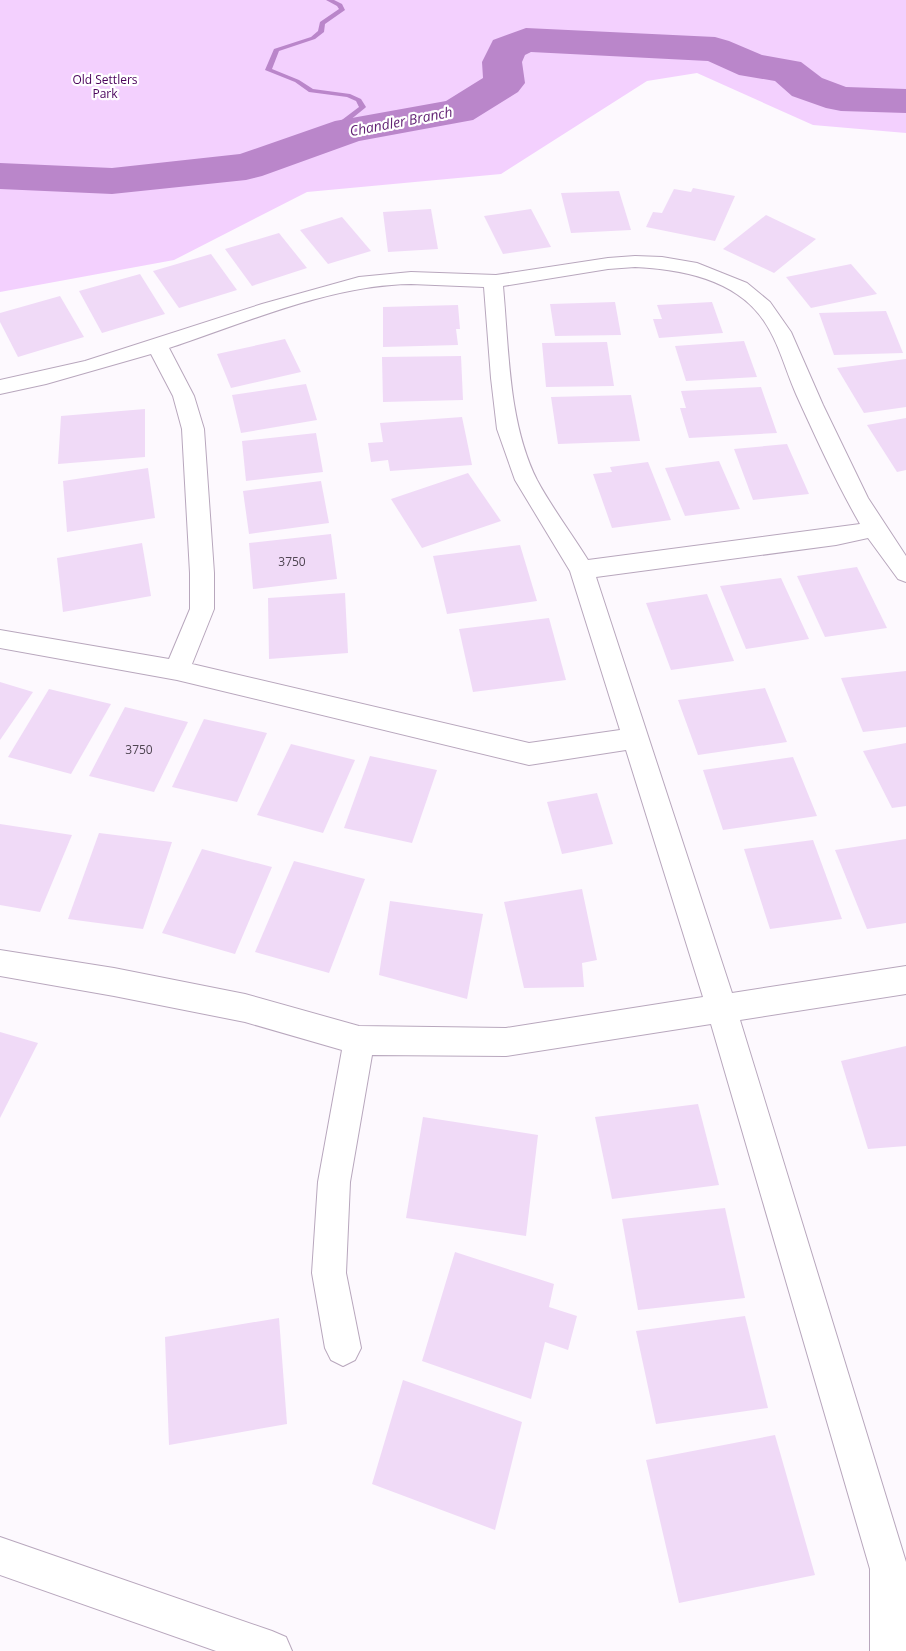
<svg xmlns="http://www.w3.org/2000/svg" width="906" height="1651" font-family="'Open Sans',sans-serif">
  <rect width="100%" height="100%" fill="#fdf9fe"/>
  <path fill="#f3d0fe" d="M 0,0 L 906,0 L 906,133 L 813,125 L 697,73 L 647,81 L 501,174 L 307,192 L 174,260 L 0,292 Z"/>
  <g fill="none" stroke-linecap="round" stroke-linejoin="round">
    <path fill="#ba86ca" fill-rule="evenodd" d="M 326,0 L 334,0 L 342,4 L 345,10 L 325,24 L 324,32 L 315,39 L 279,51 L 272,69 L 299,80 L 313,89 L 350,94 L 361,99 L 366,107 L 365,108 L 334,133 L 335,137 L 331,139 L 327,137 L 326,132 L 359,107 L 356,101 L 347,97 L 309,92 L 295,82 L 265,70 L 274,49 L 311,37 L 318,31 L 320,22 L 339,9 L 337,6 Z"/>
    <path fill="#ba86ca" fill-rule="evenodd" d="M 526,28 L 715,37 L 729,41 L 762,55 L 801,62 L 822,78 L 846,87 L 906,89 L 906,113 L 841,111 L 826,108 L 792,96 L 775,81 L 739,75 L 708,61 L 531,52 L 525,55 L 522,62 L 525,83 L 518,92 L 473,120 L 359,141 L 262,176 L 246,180 L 112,194 L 0,189 L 0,163 L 112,168 L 240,154 L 335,121 L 446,101 L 483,78 L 482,62 L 493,40 Z"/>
  </g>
  <g fill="#f0daf7">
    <path d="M 693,188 L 735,196 L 715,241 L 646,227 L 653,212 L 662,213 L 674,189 L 691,192 Z"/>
    <path d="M 619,191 L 631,230 L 571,233 L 561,193 Z"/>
    <path d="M 431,209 L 438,249 L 388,252 L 383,212 Z"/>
    <path d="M 531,209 L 551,247 L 503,254 L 484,216 Z"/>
    <path d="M 766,215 L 816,239 L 774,273 L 723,249 Z"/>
    <path d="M 342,217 L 371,251 L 328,264 L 300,230 Z"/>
    <path d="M 279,233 L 307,268 L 252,286 L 225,249 Z"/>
    <path d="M 211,254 L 237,290 L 179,308 L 153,271 Z"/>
    <path d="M 851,264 L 877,294 L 811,308 L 786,277 Z"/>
    <path d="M 140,274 L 165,314 L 102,333 L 79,291 Z"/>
    <path d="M 60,296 L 84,337 L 18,357 L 0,322 L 0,313 Z"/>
    <path d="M 615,302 L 621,335 L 555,336 L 550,304 Z"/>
    <path d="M 712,302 L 723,333 L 659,338 L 653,319 L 662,319 L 657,305 Z"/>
    <path d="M 458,305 L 460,329 L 456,329 L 458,345 L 383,347 L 383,307 Z"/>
    <path d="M 886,311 L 903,353 L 834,355 L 819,313 Z"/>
    <path d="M 285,339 L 301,372 L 231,388 L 217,354 Z"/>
    <path d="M 744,341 L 757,377 L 686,381 L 675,346 Z"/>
    <path d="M 607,342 L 614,386 L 546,387 L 542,343 Z"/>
    <path d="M 461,356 L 463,400 L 383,402 L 382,357 Z"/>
    <path d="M 906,359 L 906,407 L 864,413 L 837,368 Z"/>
    <path d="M 306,384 L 317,420 L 241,433 L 232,395 Z"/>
    <path d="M 761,387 L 777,433 L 689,438 L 680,408 L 686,408 L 681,391 Z"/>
    <path d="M 631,395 L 640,441 L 558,444 L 551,397 Z"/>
    <path d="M 145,409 L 145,457 L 58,464 L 61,416 Z"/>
    <path d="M 462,417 L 472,465 L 390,471 L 388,460 L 371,462 L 368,443 L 383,442 L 380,423 Z"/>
    <path d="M 906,418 L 906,470 L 897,472 L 867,425 Z"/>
    <path d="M 316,433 L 323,472 L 246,481 L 242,441 Z"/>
    <path d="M 787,444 L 809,494 L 753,500 L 734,449 Z"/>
    <path d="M 719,461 L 740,509 L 685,516 L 665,468 Z"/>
    <path d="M 648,462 L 671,520 L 612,528 L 593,474 L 612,472 L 610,467 Z"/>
    <path d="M 148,468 L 155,518 L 67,532 L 63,481 Z"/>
    <path d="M 468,473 L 501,521 L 422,548 L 391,499 Z"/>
    <path d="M 321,481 L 329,523 L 249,534 L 243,491 Z"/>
    <path d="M 331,534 L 337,579 L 253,589 L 249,543 Z"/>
    <path d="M 142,543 L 151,596 L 63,612 L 57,558 Z"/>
    <path d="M 520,545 L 537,601 L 447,614 L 433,556 Z"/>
    <path d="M 857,567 L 887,628 L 825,637 L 797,576 Z"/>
    <path d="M 781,578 L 809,639 L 746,649 L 720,586 Z"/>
    <path d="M 345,593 L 348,653 L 269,659 L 268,598 Z"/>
    <path d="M 707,594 L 734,661 L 671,670 L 646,603 Z"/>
    <path d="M 549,618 L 566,680 L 473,692 L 459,629 Z"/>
    <path d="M 906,671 L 906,727 L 863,732 L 841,678 Z"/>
    <path d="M 0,682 L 33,692 L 0,740 Z"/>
    <path d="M 765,688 L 787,742 L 698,755 L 678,700 Z"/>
    <path d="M 49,689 L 111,704 L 71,774 L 8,757 Z"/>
    <path d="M 125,707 L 188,722 L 154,792 L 89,776 Z"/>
    <path d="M 204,719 L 267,733 L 237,802 L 172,787 Z"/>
    <path d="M 906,743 L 906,806 L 892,808 L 863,751 Z"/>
    <path d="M 291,744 L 355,760 L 323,833 L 257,815 Z"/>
    <path d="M 370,756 L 437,770 L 412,843 L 344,828 Z"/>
    <path d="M 793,757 L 817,816 L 723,830 L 703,770 Z"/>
    <path d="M 597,793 L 613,844 L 562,854 L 547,802 Z"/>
    <path d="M 0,824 L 72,835 L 40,912 L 0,905 Z"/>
    <path d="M 99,833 L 172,842 L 143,929 L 68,919 Z"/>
    <path d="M 906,839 L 906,923 L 867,929 L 835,850 Z"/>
    <path d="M 813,840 L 842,919 L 770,929 L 744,849 Z"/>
    <path d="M 202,849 L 272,867 L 235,954 L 162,933 Z"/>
    <path d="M 294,861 L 365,879 L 329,973 L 255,952 Z"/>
    <path d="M 582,889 L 597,960 L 582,963 L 584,987 L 524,988 L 504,902 Z"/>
    <path d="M 390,901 L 483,914 L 467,999 L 379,975 Z"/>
    <path d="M 0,1032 L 38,1043 L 0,1118 Z"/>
    <path d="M 906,1046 L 906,1146 L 868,1149 L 841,1061 Z"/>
    <path d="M 698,1104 L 719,1185 L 612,1199 L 595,1117 Z"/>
    <path d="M 423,1117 L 538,1135 L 526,1236 L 406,1218 Z"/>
    <path d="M 725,1208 L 745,1298 L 638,1310 L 622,1219 Z"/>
    <path d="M 455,1252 L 554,1284 L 549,1307 L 577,1316 L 568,1350 L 545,1342 L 531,1399 L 422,1361 Z"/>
    <path d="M 745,1316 L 768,1408 L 656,1424 L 636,1331 Z"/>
    <path d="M 279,1318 L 287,1424 L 169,1445 L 165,1337 Z"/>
    <path d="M 403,1380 L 522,1422 L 495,1530 L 372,1484 Z"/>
    <path d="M 775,1435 L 815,1575 L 679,1603 L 646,1460 Z"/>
  </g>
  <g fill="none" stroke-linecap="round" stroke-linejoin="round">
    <defs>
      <g id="minor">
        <path d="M 635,256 L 662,257 L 697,263 L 747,283 L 770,302 L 791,332 L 823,405 L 868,498 L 906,556 L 906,582 L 898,579 L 868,538 L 836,545 L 596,577 L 732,993 L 906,966 L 906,994 L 740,1020 L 906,1562 L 906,1651 L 870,1651 L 870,1569 L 711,1024 L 506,1056 L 372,1055 L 350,1182 L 346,1273 L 361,1348 L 355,1360 L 343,1366 L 331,1360 L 325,1348 L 312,1273 L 318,1182 L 342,1050 L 245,1022 L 114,996 L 0,976 L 0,950 L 114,968 L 245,994 L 359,1026 L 506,1028 L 703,997 L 626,750 L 529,765 L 177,680 L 0,648 L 0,630 L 169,659 L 190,609 L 190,573 L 182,429 L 173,396 L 151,354 L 46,384 L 0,394 L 0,380 L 85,361 L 262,304 L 359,277 L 411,272 L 496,275 L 608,258 ZM 635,267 C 681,269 736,279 764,321 C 779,343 785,369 796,394 C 816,438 836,482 860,524 L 588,560 C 572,534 552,508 537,480 C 508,422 509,349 503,286 L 608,269 ZM 411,284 L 484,287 L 491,378 L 497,429 L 515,480 L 570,571 L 620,730 L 529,743 L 192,664 L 214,609 L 214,573 L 204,429 L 194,396 L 169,348 C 245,323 330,285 411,284 Z"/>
        <path d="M 0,1537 L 272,1631 L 286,1637 L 292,1651 L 216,1651 L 0,1575 Z"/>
      </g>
    </defs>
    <use href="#minor" stroke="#b8a7bd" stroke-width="2"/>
    <use href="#minor" fill="#fff" fill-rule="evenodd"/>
  </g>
  <g text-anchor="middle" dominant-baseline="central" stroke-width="4.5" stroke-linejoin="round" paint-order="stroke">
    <g font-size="12" fill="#4a045c" stroke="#fff">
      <text x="105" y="79">Old Settlers<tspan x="105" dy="14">Park</tspan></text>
    </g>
    <g font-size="12" fill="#4f4552">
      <text x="292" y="561">3750</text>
      <text x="139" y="749">3750</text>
    </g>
    <g font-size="14" font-style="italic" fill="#622274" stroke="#fff">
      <text transform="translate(401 121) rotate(-11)">Chandler Branch</text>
    </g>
  </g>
</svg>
